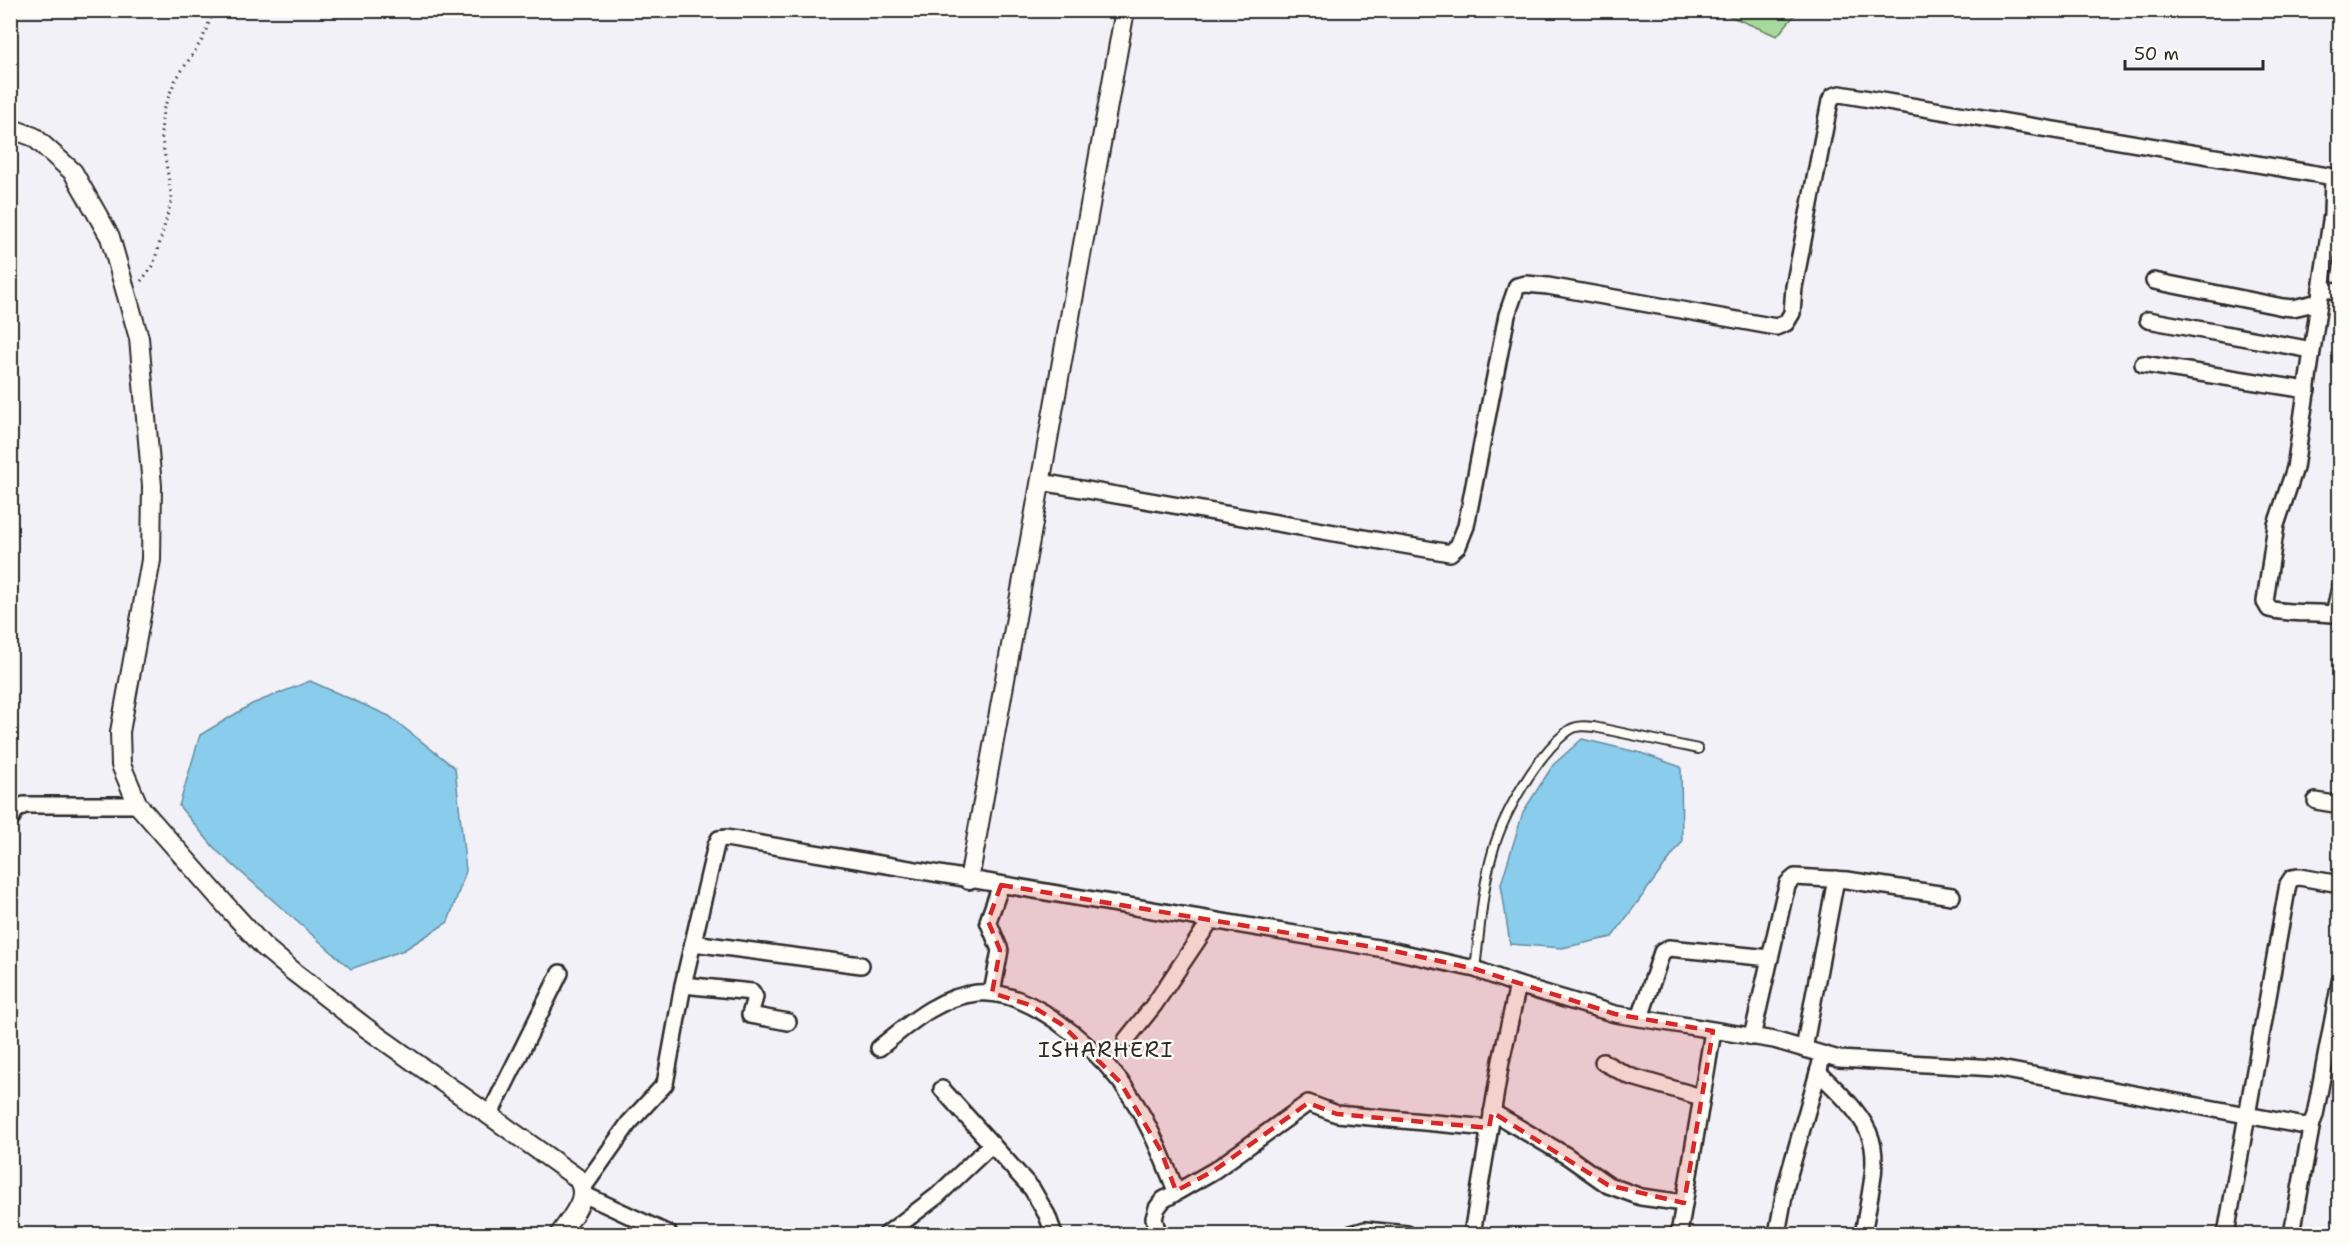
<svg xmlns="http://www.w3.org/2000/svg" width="2350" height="1245" font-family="'Shantell Sans',sans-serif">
  <rect width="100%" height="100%" fill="#f1f1f7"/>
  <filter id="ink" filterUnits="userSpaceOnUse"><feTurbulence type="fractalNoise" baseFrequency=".0167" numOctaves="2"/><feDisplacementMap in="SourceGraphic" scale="12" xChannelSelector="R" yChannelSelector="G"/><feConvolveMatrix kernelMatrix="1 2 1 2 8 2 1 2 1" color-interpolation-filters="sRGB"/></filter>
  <g filter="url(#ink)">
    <path fill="#a5da9c" stroke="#688264" stroke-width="1.5" d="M 1718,11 L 1798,11 L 1777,36 Z"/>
    <g fill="#8acceb" stroke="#648c9e" stroke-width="1.5">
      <path d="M 310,681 L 389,716 L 455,768 L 466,871 L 448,922 L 404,950 L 351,969 L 217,851 L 179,806 L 200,735 L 252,704 Z"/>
      <path d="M 1582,739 L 1641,753 L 1681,767 L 1682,842 L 1612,937 L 1562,948 L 1510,944 L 1501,884 L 1523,812 L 1553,765 Z"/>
    </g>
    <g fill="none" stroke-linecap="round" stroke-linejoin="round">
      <defs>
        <path id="service" d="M 1475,969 C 1480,930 1482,888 1493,851 C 1503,814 1537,755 1568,731 C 1576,725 1585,726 1594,727 L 1698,749"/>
        <g id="minor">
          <path d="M 2333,177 L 2332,214 L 2295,468 L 2276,525 L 2265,602 L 2269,609 C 2293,615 2314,611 2340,615"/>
          <path d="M 2154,281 L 2283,307 L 2293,308 L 2319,302"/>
          <path d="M 2321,288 L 2340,292"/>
          <path d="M 2148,320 L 2312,350"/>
          <path d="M 2143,364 L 2307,390"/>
          <path d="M 1041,482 L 1450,553 L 1458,546 L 1466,526 L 1507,315 L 1517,286 L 1526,284 L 1548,286 L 1776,327 L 1786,323 L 1792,313 L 1794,287 L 1830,101 L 1833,96 L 1840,94 L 2340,178"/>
          <path d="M 2334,614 L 2340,588"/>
          <path d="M 2316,801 L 2340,805"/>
          <path d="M 10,821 L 15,811 L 24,805 L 138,805"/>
          <path d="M 693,943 L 861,965"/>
          <path d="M 683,985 L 752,992 L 755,997 L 750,1015 L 788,1022"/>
          <path d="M 1518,985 L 1615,1014 L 1774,1040 L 1839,1059 L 1995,1068 L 2305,1126 L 2312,1123 L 2315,1115 L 2340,982"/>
          <path d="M 992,993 L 1000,950 L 988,921 L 1001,885"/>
          <path d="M 1640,1018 L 1662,952 L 1669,948 L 1770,958"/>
          <path d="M 1752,1037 L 1784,897 L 1788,883 L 1795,877 L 1847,880 L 1952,896"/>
          <path d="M 1126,1040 L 1154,1005 L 1211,920"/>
          <path d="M 879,1048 C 909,1024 938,997 977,993 C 1028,988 1090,1043 1120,1081 C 1145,1113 1161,1153 1176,1191"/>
          <path d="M 1804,1049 L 1836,879"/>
          <path d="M 1603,1062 L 1629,1076 L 1701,1097"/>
          <path d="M 1818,1072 C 1887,1137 1879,1145 1863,1234"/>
          <path d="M 942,1089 L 1032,1189 L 1047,1215 L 1054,1234"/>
          <path d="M 1492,1112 L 1567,1156 L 1608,1185 L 1641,1197 L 1684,1203"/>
          <path d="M 490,1114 L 560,973"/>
          <path d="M 583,1188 L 629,1123 L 665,1084 L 683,985 L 716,845 L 719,839 L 726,838 L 1390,950 L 1475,969 L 1518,985 L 1501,1061 L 1472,1234"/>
          <path d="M 583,1194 L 669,1234"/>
          <path d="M 887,1234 L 937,1196 L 992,1144"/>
          <path d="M 1158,1234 L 1154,1218 L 1157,1208 L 1163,1200 L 1215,1170 L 1308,1103 L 1337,1114 L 1489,1128"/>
          <path d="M 1351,1234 L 1365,1230 L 1407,1234"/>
          <path d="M 1679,1234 L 1713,1031"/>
          <path d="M 1777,1234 L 1786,1185 L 1823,1055"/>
          <path d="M 2226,1234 L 2288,884 L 2292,878 L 2299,877 L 2340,884"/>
          <path d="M 2292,1234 L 2312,1123"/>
        </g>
        <g id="tertiary">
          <path d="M 10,128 L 34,137 L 73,172 L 110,237 L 139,338 L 152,486 L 151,560 L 120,732 L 121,765 L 138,805 L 230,910 L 263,946 L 294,972 L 365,1027 L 576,1177 C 593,1196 570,1218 560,1234"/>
          <path d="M 969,880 L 1125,10"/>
        </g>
      </defs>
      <use href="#service" stroke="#2b2b2b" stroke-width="12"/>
      <use href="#minor" stroke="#2b2b2b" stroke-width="20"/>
      <use href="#tertiary" stroke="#2b2b2b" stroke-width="22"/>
      <path stroke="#2b2b2b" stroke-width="3" stroke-dasharray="1.5 4.5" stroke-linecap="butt" d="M 141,281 L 153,266 L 172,199 L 161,133 L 163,110 L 175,81 L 202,40 L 214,10"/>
      <use href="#service" stroke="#fdfcf7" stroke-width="8"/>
      <use href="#minor" stroke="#fdfcf7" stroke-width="15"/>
      <use href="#tertiary" stroke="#fdfcf7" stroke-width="18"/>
    </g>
  </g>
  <path fill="#d62828" fill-opacity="0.2" stroke="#d62828" stroke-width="4.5" stroke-dasharray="12 8" stroke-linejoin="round" d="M 1001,885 L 1390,950 L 1475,969 L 1615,1014 L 1713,1031 L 1684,1203 L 1608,1185 L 1492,1112 L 1489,1128 L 1337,1114 L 1308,1103 L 1215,1170 L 1176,1191 L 1161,1151 L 1120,1082 L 1061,1024 L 1030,1005 L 992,993 L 1000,950 L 988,921 Z"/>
  <g text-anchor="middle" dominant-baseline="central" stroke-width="5" stroke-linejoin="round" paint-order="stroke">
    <g font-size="21" letter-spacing="1.5" fill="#2b2b2b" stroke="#fdfcf7">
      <text x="1106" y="1050">ISHARHERI</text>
    </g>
  </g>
  <rect width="2350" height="1245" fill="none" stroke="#fdfcf7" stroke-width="36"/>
  <rect x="18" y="18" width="2314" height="1209" fill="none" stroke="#2b2b2b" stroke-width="2" filter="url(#ink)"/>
  <path d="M2125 60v9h138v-9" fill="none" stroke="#2b2b2b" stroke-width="3"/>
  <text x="2134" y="60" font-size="18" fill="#2b2b2b" stroke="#fdfcf7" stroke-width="4.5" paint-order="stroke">50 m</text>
</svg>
